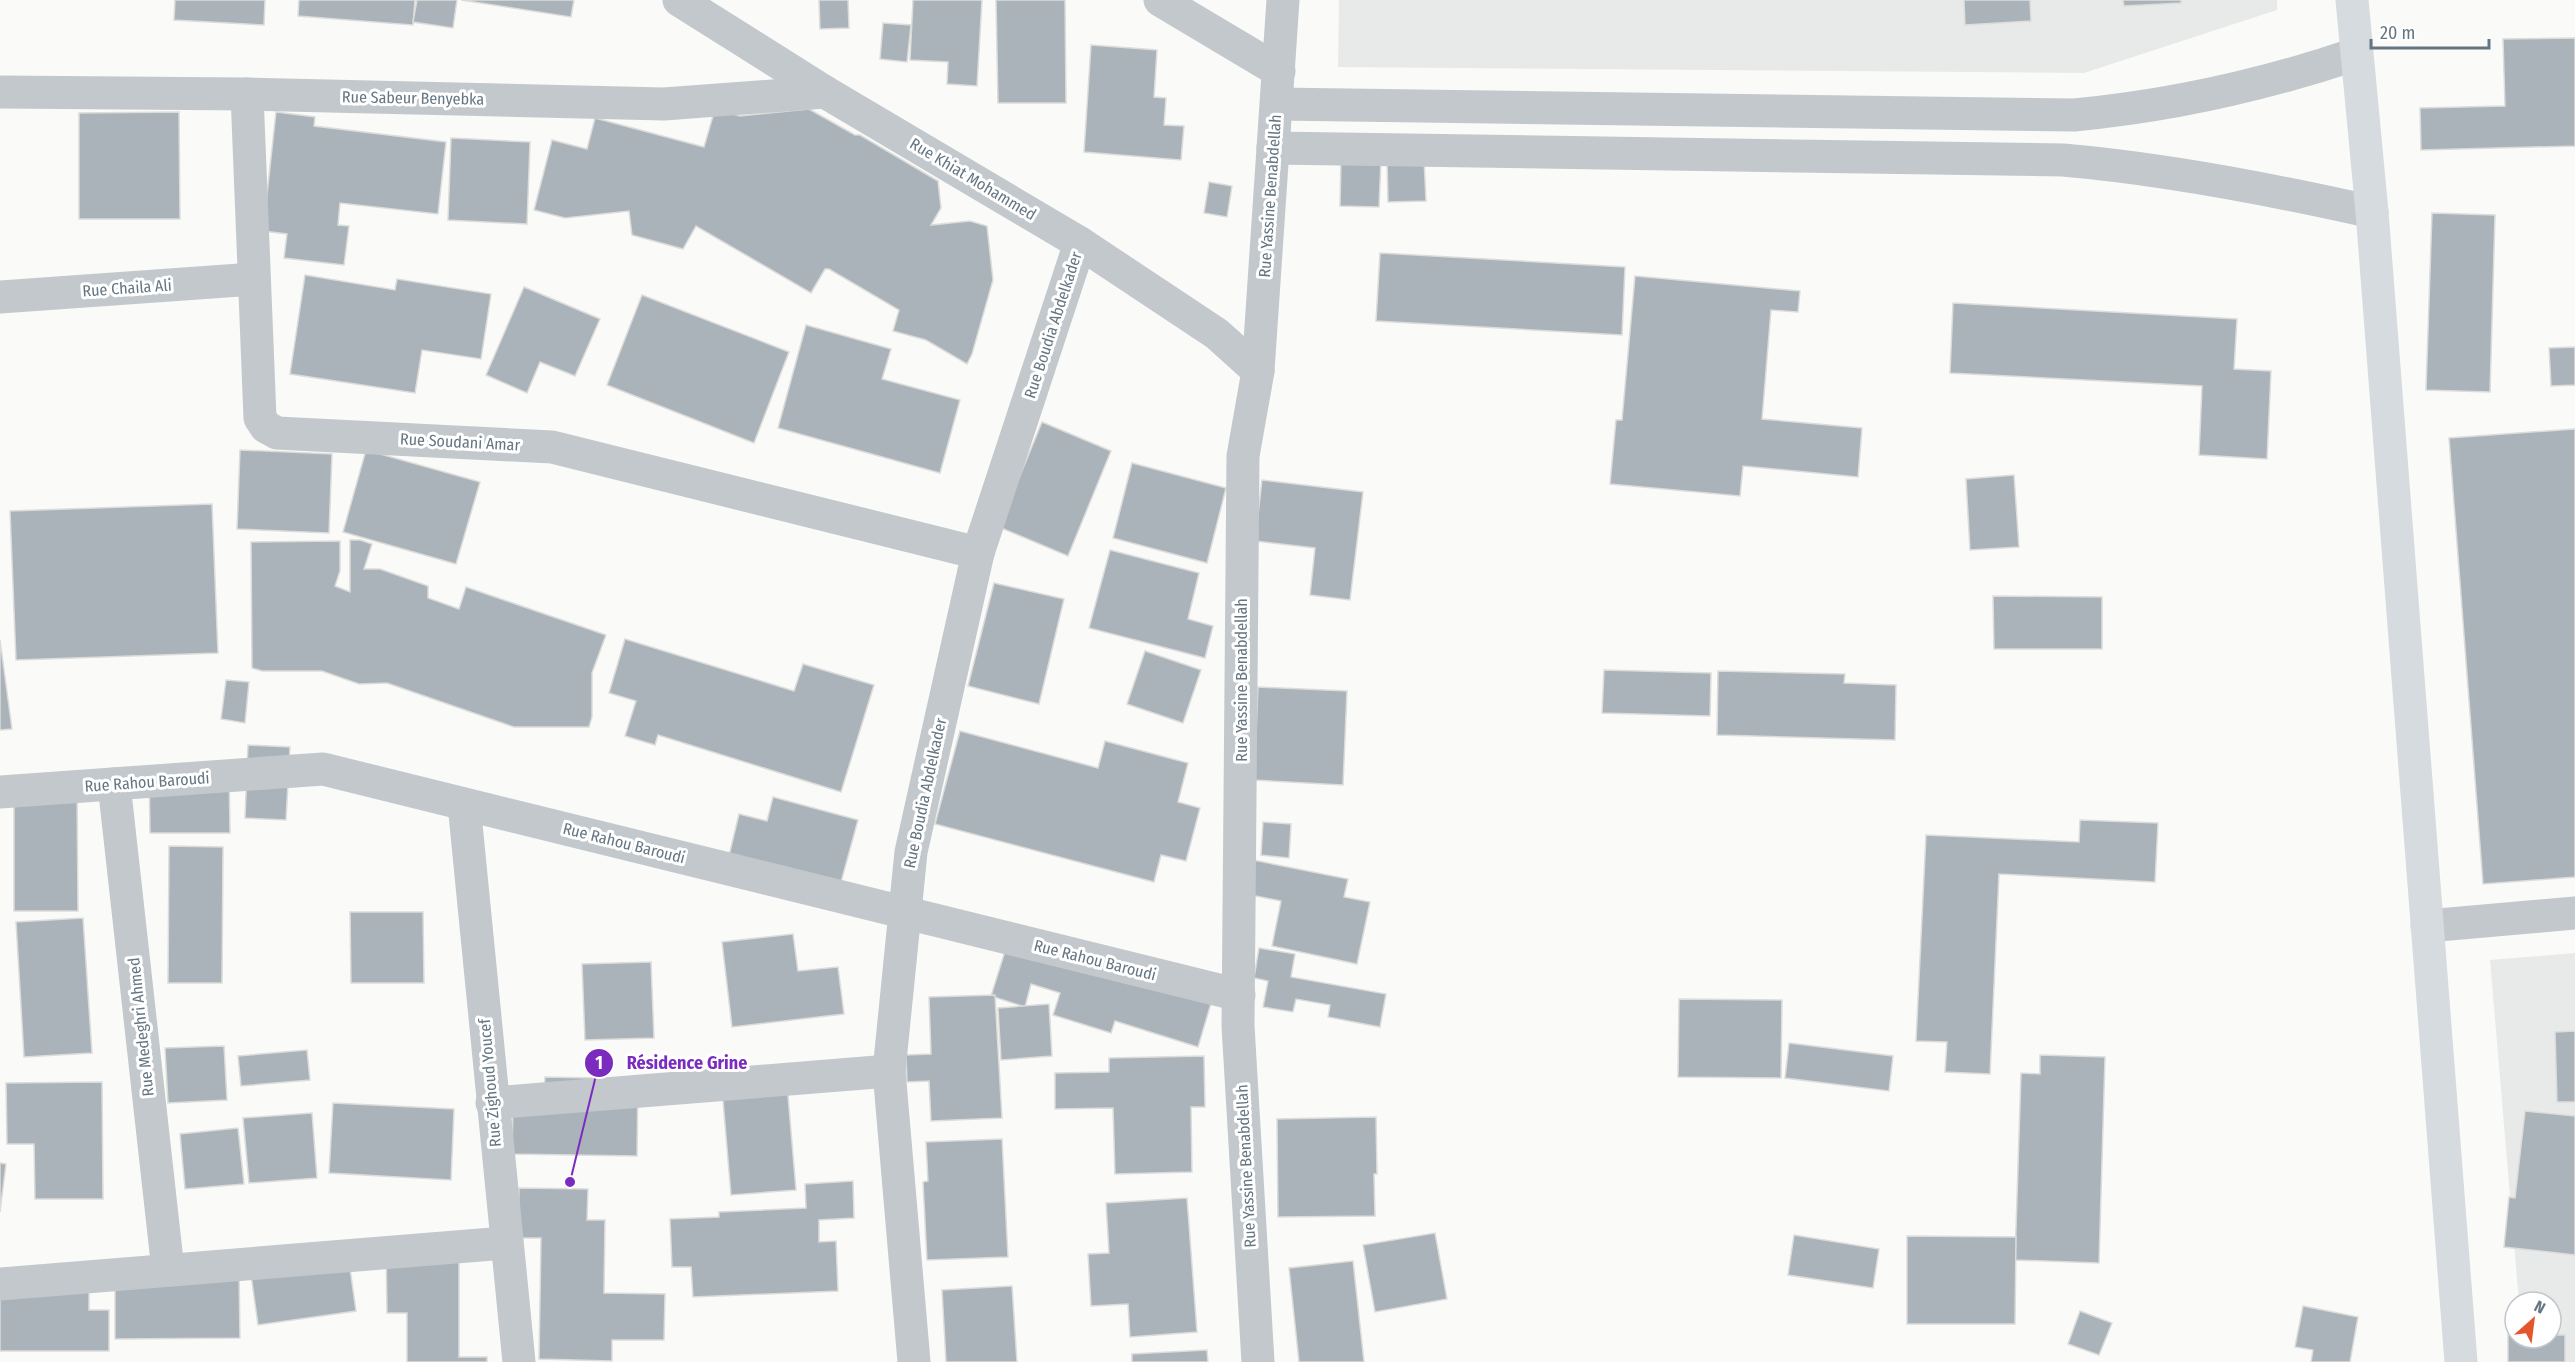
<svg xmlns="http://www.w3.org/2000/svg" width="2575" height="1362" font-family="'Fira Sans Condensed',sans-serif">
  <rect width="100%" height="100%" fill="#fafaf8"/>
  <g fill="#e8e9e9">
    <path d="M 1339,0 L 2277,0 L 2277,10 L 2084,73 L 1338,67 Z"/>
    <path d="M 2575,953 L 2575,1362 L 2524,1362 L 2551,1338 L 2551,1302 L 2519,1302 L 2490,960 Z"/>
  </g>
  <g fill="#aab3b9" stroke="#dcdcda" stroke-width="1.5">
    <path d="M 175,0 L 265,0 L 264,25 L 174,20 Z"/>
    <path d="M 299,0 L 415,0 L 413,25 L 298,16 Z"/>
    <path d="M 417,0 L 457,0 L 453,28 L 413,22 Z"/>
    <path d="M 461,0 L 574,0 L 571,17 Z"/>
    <path d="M 819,0 L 848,0 L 849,28 L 820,29 Z"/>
    <path d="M 913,0 L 982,0 L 977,86 L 947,84 L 948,62 L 910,60 Z"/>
    <path d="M 996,0 L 1065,0 L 1066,103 L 998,103 Z"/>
    <path d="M 1964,0 L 2030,0 L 2031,21 L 1965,25 Z"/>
    <path d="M 2123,0 L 2181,0 L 2181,3 L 2124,6 Z"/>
    <path d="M 883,23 L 911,25 L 907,62 L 880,59 Z"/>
    <path d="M 2575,38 L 2575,146 L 2421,150 L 2420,108 L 2505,106 L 2503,39 Z"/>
    <path d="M 1091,45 L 1157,50 L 1154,97 L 1166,98 L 1164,125 L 1184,126 L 1181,160 L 1084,152 Z"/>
    <path d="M 715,109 L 740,116 L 809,109 L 855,135 L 860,135 L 938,181 L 941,208 L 931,225 L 970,221 L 987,226 L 993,280 L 972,354 L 967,364 L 926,340 L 893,331 L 899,310 L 829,269 L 825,269 L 811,293 L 696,226 L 683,249 L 632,235 L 629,211 L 565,218 L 534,210 L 552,140 L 587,149 L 595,118 L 704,147 Z"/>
    <path d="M 179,112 L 180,219 L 79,219 L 79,113 Z"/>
    <path d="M 276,112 L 315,117 L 314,126 L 446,142 L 438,214 L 340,203 L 338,225 L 349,226 L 344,265 L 284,258 L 287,234 L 263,231 Z"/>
    <path d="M 451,138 L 530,142 L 527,224 L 448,220 Z"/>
    <path d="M 1341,158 L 1381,160 L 1379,207 L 1340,206 Z"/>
    <path d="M 1424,159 L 1426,201 L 1388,202 L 1387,160 Z"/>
    <path d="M 1209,182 L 1232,186 L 1227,217 L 1204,213 Z"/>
    <path d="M 2432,213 L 2495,215 L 2490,392 L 2426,390 Z"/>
    <path d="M 1380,253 L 1625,267 L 1622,335 L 1376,321 Z"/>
    <path d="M 305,275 L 395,290 L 397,279 L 491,294 L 481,359 L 422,350 L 415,393 L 290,374 Z"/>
    <path d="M 1635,276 L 1800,291 L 1798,312 L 1771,310 L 1762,419 L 1862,428 L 1858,477 L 1743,466 L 1740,496 L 1610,484 L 1616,420 L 1622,420 Z"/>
    <path d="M 524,287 L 600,319 L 575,376 L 540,362 L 527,393 L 486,375 Z"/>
    <path d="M 642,295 L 789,352 L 754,443 L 607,385 Z"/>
    <path d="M 1953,303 L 2237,319 L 2234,369 L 2271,371 L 2267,459 L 2199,455 L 2202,386 L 1950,373 Z"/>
    <path d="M 806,325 L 891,349 L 882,379 L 960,400 L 940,473 L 778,428 Z"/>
    <path d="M 2575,347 L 2575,385 L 2551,386 L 2549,348 Z"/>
    <path d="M 1042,422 L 1111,451 L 1068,556 L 999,527 Z"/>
    <path d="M 2575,429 L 2575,877 L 2483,884 L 2449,438 Z"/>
    <path d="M 240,450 L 332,454 L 329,533 L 237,529 Z"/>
    <path d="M 366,450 L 480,482 L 456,564 L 343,532 Z"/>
    <path d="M 1132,463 L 1226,488 L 1207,563 L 1113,538 Z"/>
    <path d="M 2014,475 L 2019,547 L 1970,550 L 1966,479 Z"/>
    <path d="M 1262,480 L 1363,492 L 1350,600 L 1310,595 L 1315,548 L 1255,541 Z"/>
    <path d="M 212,504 L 218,653 L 16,660 L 10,511 Z"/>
    <path d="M 350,540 L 360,540 L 372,544 L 364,569 L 380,569 L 428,586 L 428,598 L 459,609 L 466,587 L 606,635 L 592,673 L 592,717 L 589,727 L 514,727 L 387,683 L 359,684 L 322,671 L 262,671 L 252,668 L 251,542 L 340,541 L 340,571 L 335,586 L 350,592 Z"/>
    <path d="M 1110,550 L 1199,573 L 1188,619 L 1213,626 L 1205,658 L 1089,628 Z"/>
    <path d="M 994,583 L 1064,599 L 1039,704 L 968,686 Z"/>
    <path d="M 1993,596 L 2102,597 L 2102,649 L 1994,649 Z"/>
    <path d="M 625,639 L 794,691 L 803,664 L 874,685 L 841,792 L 658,735 L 655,745 L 625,736 L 636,701 L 609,693 Z"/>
    <path d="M 0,640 L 12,729 L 0,730 Z"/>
    <path d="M 1145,651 L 1201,670 L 1183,723 L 1127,704 Z"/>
    <path d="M 1604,670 L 1711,673 L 1710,716 L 1602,713 Z"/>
    <path d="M 1718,671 L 1845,674 L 1844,683 L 1896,685 L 1895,740 L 1717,735 Z"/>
    <path d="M 226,680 L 249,682 L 245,723 L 221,719 Z"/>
    <path d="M 1258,687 L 1347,691 L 1343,785 L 1254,780 Z"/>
    <path d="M 960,731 L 1098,768 L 1105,741 L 1188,763 L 1178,802 L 1200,808 L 1186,861 L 1161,855 L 1154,882 L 935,824 Z"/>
    <path d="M 248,745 L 290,747 L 286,820 L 245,818 Z"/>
    <path d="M 149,766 L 229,766 L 230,833 L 150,833 Z"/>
    <path d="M 14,787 L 77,787 L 78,911 L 14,911 Z"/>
    <path d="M 773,797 L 858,820 L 838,893 L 727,864 L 739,814 L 767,821 Z"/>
    <path d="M 2080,820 L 2158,823 L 2155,882 L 1999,874 L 1990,1074 L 1945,1072 L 1947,1042 L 1916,1041 L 1926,835 L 2079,842 Z"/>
    <path d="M 1263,822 L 1291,824 L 1289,858 L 1261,855 Z"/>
    <path d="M 169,846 L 223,847 L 222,983 L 168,983 Z"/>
    <path d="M 1253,860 L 1348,879 L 1344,897 L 1370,902 L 1357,964 L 1272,946 L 1281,901 L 1246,894 Z"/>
    <path d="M 350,912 L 423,912 L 424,983 L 351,983 Z"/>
    <path d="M 83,918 L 92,1053 L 24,1057 L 16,922 Z"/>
    <path d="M 793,934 L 798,971 L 838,967 L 844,1014 L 732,1027 L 722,942 Z"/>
    <path d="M 1006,948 L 1212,1000 L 1198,1047 L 1115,1021 L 1111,1033 L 1053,1015 L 1060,993 L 1031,984 L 1025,1007 L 991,996 Z"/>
    <path d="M 1259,948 L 1295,954 L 1291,977 L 1386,994 L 1380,1027 L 1328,1017 L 1330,1005 L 1296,999 L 1293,1012 L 1263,1007 L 1268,981 L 1254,978 Z"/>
    <path d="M 651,962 L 654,1038 L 585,1040 L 582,964 Z"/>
    <path d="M 995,995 L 1002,1118 L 931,1121 L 929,1081 L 907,1082 L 906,1055 L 931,1054 L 929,997 Z"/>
    <path d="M 1679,999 L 1782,1000 L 1781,1078 L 1678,1077 Z"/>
    <path d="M 1049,1004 L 1052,1056 L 1001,1060 L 998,1008 Z"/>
    <path d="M 2575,1031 L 2575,1102 L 2557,1102 L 2555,1032 Z"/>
    <path d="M 1789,1043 L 1893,1056 L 1889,1091 L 1785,1078 Z"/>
    <path d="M 224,1046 L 227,1100 L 168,1103 L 165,1048 Z"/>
    <path d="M 307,1050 L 310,1080 L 241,1086 L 238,1056 Z"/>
    <path d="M 2040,1055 L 2105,1057 L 2099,1263 L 2015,1260 L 2021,1073 L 2040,1074 Z"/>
    <path d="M 1204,1056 L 1205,1107 L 1191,1107 L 1192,1172 L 1115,1174 L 1113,1108 L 1055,1109 L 1055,1073 L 1109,1072 L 1109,1058 Z"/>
    <path d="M 786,1072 L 796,1190 L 731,1195 L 721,1077 Z"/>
    <path d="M 545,1077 L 638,1079 L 637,1156 L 512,1154 L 513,1103 L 544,1104 Z"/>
    <path d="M 102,1082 L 103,1199 L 35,1199 L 34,1144 L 7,1144 L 6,1083 Z"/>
    <path d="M 333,1103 L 454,1109 L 451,1180 L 329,1173 Z"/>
    <path d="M 2525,1111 L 2575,1116 L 2575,1255 L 2504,1247 L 2509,1197 L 2515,1198 Z"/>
    <path d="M 312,1113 L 317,1178 L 249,1183 L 243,1118 Z"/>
    <path d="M 1376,1117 L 1377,1174 L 1374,1174 L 1375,1216 L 1278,1217 L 1277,1119 Z"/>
    <path d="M 238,1128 L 244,1184 L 185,1189 L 180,1134 Z"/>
    <path d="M 1002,1139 L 1008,1257 L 927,1260 L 923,1182 L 928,1181 L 926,1142 Z"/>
    <path d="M 0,1163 L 6,1164 L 0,1212 Z"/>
    <path d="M 853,1181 L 854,1218 L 819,1220 L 819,1242 L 836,1241 L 838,1291 L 693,1297 L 691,1267 L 672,1267 L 670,1219 L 719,1217 L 719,1212 L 806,1208 L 805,1184 Z"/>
    <path d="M 519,1188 L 588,1189 L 587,1220 L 605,1220 L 604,1293 L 665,1294 L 664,1340 L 612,1340 L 612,1361 L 539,1359 L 541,1238 L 518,1238 Z"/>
    <path d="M 1187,1198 L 1197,1332 L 1130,1337 L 1128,1304 L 1091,1306 L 1088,1254 L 1109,1253 L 1106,1203 Z"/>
    <path d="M 1435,1233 L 1447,1299 L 1375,1312 L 1363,1245 Z"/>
    <path d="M 1794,1235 L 1879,1249 L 1873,1288 L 1788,1275 Z"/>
    <path d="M 1907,1236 L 2016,1237 L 2015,1324 L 1907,1324 Z"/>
    <path d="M 386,1251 L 459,1251 L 459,1357 L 487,1357 L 487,1362 L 407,1362 L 407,1313 L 387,1313 Z"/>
    <path d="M 349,1261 L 356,1311 L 258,1325 L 251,1275 Z"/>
    <path d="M 1353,1261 L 1364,1362 L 1299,1362 L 1289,1268 Z"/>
    <path d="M 239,1270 L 240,1338 L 115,1339 L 115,1271 Z"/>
    <path d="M 0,1286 L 89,1286 L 89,1310 L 109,1310 L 109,1351 L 0,1351 Z"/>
    <path d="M 1012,1286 L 1017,1362 L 946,1362 L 942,1290 Z"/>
    <path d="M 2303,1306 L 2358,1317 L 2350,1362 L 2311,1362 L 2313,1350 L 2295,1347 Z"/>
    <path d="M 2080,1311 L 2112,1323 L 2099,1355 L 2068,1344 Z"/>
    <path d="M 2508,1335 L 2515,1335 L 2515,1338 L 2551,1338 L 2551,1335 L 2565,1335 L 2565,1362 L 2508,1362 Z"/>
    <path d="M 1207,1350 L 1208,1362 L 1132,1362 L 1132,1354 Z"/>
  </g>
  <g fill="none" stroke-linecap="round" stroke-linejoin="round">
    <g stroke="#c3c8cc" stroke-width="33">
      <path d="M 679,0 L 825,92 L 1080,243 L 1217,334 L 1258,371"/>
      <path d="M 1160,0 L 1279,71"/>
      <path d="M 0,92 L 247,94 L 664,104 L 825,92"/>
      <path d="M 247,94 L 260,418 L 266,427 L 277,433 L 552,447 L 978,553"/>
      <path d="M 0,297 L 254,279"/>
      <path d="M 114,784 L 168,1270"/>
      <path d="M 0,792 L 323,769 L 1239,995"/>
      <path d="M 464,804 L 519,1362"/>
      <path d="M 2427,926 L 2575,913"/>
      <path d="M 492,1103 L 889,1071"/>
      <path d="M 0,1284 L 505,1243"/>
      <path d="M 914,1362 L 889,1071 L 911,852 L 978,553 L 1080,243"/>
    </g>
    <g stroke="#c3c8cc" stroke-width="33">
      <path d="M 1277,104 L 2074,115 C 2171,106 2264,85 2356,54"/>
      <path d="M 1273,148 L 2063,160 C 2167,169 2270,189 2372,212"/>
      <path d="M 1258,1362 L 1238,1026 L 1243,456 L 1258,371 L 1283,0"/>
    </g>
    <path stroke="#d6dbdf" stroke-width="33" d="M 2352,0 L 2372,212 L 2461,1362"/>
  </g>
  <g text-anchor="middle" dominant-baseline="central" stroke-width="6" stroke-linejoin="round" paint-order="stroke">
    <g font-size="16" fill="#657683" stroke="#fff">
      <text transform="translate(413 98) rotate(1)">Rue Sabeur Benyebka</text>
      <text transform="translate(973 179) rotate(31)">Rue Khiat Mohammed</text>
      <text transform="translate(1270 196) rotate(-86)">Rue Yassine Benabdellah</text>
      <text transform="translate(127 288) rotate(-4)">Rue Chaila Ali</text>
      <text transform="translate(1053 325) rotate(-72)">Rue Boudia Abdelkader</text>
      <text transform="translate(460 442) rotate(3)">Rue Soudani Amar</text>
      <text transform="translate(1241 680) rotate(-90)">Rue Yassine Benabdellah</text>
      <text transform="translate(147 782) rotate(-4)">Rue Rahou Baroudi</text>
      <text transform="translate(925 793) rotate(-78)">Rue Boudia Abdelkader</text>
      <text transform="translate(624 843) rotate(14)">Rue Rahou Baroudi</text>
      <text transform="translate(1095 960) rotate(14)">Rue Rahou Baroudi</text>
      <text transform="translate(141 1027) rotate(-96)">Rue Medeghri Ahmed</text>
      <text transform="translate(490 1083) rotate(-95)">Rue Zighoud Youcef</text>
      <text transform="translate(1246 1166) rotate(-93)">Rue Yassine Benabdellah</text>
    </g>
  </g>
  <path fill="none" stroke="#7b2cbf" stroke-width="2" d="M570 1182L599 1063"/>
  <g fill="#7b2cbf" stroke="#fff" stroke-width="2">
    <circle cx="570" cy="1182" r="6"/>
    <circle cx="599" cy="1063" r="15"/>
  </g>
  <g font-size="18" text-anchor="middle" font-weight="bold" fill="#fff">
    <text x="599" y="1069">1</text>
  </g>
  <g font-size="18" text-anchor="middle" font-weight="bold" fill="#7b2cbf" stroke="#fff" stroke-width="6" stroke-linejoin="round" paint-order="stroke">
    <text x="687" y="1069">Résidence Grine</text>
  </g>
  <g transform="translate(2533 1320) rotate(28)"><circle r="28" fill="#ffffff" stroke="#c1c8cd" stroke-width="1.5"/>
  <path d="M0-4.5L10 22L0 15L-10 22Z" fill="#e4572e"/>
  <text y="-9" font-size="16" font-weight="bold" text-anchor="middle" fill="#657683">N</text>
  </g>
  <path d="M2371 39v9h118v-9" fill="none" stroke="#657683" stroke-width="3"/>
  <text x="2380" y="39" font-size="18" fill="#657683" stroke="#ffffff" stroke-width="4.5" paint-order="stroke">20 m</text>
</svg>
